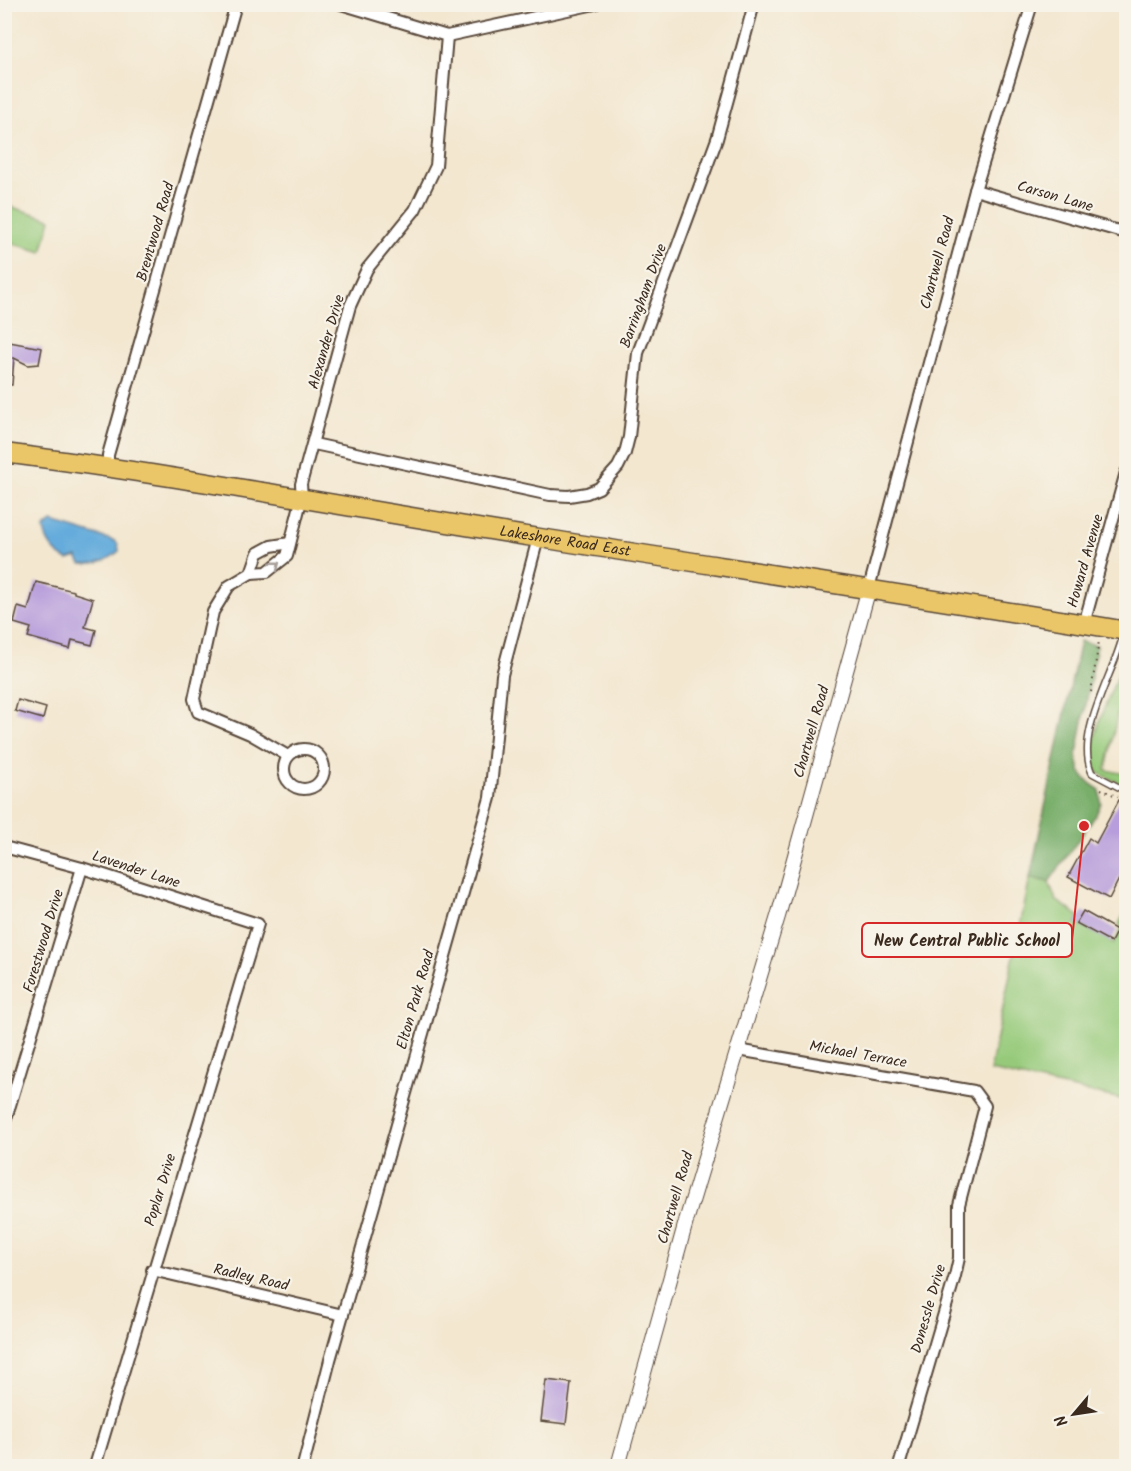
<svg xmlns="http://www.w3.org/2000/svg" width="1131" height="1471" font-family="Kalam,sans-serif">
  <rect width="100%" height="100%" fill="#f7f3e8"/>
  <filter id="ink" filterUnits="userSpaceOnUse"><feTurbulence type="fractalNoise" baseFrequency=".0167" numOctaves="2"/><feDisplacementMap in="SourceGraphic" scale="12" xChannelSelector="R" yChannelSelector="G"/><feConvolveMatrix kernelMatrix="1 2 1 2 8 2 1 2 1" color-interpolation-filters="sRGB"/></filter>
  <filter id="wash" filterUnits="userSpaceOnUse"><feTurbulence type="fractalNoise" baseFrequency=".008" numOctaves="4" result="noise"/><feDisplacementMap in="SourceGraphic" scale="24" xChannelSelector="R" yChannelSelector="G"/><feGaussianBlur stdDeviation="1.35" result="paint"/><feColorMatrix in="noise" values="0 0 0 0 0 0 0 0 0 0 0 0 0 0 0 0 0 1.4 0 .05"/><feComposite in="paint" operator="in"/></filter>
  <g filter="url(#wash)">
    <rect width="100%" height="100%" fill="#f3e7d0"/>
    <g fill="#96ca7a" stroke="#687a4c" stroke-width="1.5">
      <path d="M 5,205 L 51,219 L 42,252 L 5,241 Z"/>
      <path d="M 1126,657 L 1126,672 L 1106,770 L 1126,774 L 1126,786 L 1098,773 C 1080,749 1116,682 1126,657 Z"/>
      <path d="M 1030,878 L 1049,882 L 1056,900 L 1080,917 L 1076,923 L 1114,943 L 1122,928 L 1119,924 L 1126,911 L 1126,1079 L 1122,1099 L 990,1071 Z"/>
    </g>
    <path fill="#78ae6a" stroke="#5a6c44" stroke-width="1.5" d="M 1080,641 L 1097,645 L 1077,754 C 1078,774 1084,780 1100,790 L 1101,803 L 1096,815 L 1049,882 L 1030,878 Z"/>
    <path fill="#65acdc" stroke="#506b7d" stroke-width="1.5" d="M 52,522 L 115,541 L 118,544 L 119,551 C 108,561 95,566 81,564 L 77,557 L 68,560 C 55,554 45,542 44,528 Z"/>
    <g id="blocks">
      <g fill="#b79ddb">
        <path d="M 4,341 L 42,348 L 39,364 L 28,365 L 14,358 L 12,385 L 4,385 Z"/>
        <path d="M 36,582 L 74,591 L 74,593 L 93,599 L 85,627 L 96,630 L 92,645 L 72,640 L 70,649 L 28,637 L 31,628 L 14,623 L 18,607 L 28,610 Z"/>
        <path d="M 18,700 L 46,708 L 43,719 L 15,711 Z"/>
        <path d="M 1119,800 L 1126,804 L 1126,865 L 1109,899 L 1068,877 L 1089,838 L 1096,843 Z"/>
        <path d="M 1083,911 L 1117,930 L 1111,942 L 1076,923 Z"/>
        <path d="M 546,1380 L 571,1383 L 566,1424 L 541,1421 Z"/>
      </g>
    </g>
  </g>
  <g filter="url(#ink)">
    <use href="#blocks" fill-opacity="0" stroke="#574639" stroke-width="1.5"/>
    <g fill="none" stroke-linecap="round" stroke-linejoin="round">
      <defs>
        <path id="service" d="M 1123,635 C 1114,674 1074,735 1092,773 L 1126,791"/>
        <g id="minor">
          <path d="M 341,4 L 447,36 L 595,4"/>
          <path d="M 975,190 L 1126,233"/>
          <path d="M 314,444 L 550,495 L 569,496 L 587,493 L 599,488 L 618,467 L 625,453 L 629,437 L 638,353 L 717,139 L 754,4"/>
          <path d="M 108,467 L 108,455 L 236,4"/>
          <path d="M 251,573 L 258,553 L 271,546 L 290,543"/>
          <path d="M 869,588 L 975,190 L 1032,4"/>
          <path d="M 1084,624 L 1126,472"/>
          <circle cx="304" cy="769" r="20"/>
          <path d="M 288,756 L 250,734 L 198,712 L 194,699 L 213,612 L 229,586 L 251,573 L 267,572 L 287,556 L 302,497 L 301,484 L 350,306 L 367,269 L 415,210 L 436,166 L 447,36"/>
          <path d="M 4,847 L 82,868 L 258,924 L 95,1466"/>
          <path d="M 738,1050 L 974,1091 L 985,1106 L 959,1205 L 959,1258 L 955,1276 L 899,1466"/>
          <path d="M 4,1125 L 82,868"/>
          <path d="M 152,1270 L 343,1315"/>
          <path d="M 303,1466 L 330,1360 L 490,798 L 502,675 L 538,538"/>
        </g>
        <path id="tertiary" d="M 618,1466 L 687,1218 L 779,913 L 869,588"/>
        <g id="primary">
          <path id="s1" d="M 4,453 C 184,476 361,510 540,538 C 736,569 931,598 1126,631"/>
        </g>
      </defs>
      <use href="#service" stroke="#574639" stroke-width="8"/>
      <use href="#minor" stroke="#574639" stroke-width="14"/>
      <use href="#tertiary" stroke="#574639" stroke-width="16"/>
      <use href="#primary" stroke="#574639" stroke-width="21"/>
      <g stroke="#574639" stroke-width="2" stroke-dasharray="1.5 4.5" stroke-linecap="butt">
        <path d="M 1091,692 L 1099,641"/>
        <path d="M 1101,789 L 1118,797"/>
      </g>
      <use href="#service" stroke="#fff" stroke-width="5"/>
      <use href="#minor" stroke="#fff" stroke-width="10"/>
      <use href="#tertiary" stroke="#fff" stroke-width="14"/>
      <use href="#primary" stroke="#ebc669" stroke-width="18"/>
    </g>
    <defs><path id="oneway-chevron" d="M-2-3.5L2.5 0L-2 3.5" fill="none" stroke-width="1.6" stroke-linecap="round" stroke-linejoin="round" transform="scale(1.5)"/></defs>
    <use stroke="#a79f9a" href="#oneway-chevron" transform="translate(276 565) rotate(-39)"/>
  </g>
  <g text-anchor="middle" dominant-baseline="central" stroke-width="4.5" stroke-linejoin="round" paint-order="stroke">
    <g font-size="15" fill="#3b2a1e" stroke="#f7f3e8">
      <text transform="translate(1055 197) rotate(16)">Carson Lane</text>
      <text transform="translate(156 232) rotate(-74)">Brentwood Road</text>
      <text transform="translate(938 263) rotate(-75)">Chartwell Road</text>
      <text transform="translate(644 296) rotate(-70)">Barringham Drive</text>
      <text transform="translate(327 342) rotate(-74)">Alexander Drive</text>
      <text stroke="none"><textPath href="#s1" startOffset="568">Lakeshore Road East</textPath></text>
      <text transform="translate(1086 561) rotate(-74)">Howard Avenue</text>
      <text transform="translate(812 732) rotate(-74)">Chartwell Road</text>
      <text transform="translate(136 870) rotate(18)">Lavender Lane</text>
      <text transform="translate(44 941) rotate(-73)">Forestwood Drive</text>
      <text transform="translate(416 1000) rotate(-74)">Elton Park Road</text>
      <text transform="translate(858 1055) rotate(10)">Michael Terrace</text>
      <text transform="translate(161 1190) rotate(-73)">Poplar Drive</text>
      <text transform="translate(676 1198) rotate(-74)">Chartwell Road</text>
      <text transform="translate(251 1278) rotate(13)">Radley Road</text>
      <text transform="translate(929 1309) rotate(-74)">Donessle Drive</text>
    </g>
  </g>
  <path fill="none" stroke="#d62828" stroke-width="2" d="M1084 826L1072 940"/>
  <circle fill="#d62828" stroke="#f7f3e8" stroke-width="2" cx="1084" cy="826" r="6"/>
  <rect fill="#f7f3e8" stroke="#d62828" stroke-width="2" x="862" y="923" width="210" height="34" rx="6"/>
  <g font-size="16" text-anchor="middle" font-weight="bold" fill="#3b2a1e">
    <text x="967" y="946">New Central Public School</text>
  </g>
  <rect width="1131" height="1471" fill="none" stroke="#f7f3e8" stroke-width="24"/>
  <g transform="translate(1074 1414) rotate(241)" stroke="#f7f3e8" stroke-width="4.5" paint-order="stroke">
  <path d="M0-4.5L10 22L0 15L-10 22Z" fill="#3b2a1e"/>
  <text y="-9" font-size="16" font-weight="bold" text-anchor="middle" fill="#3b2a1e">N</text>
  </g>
</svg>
